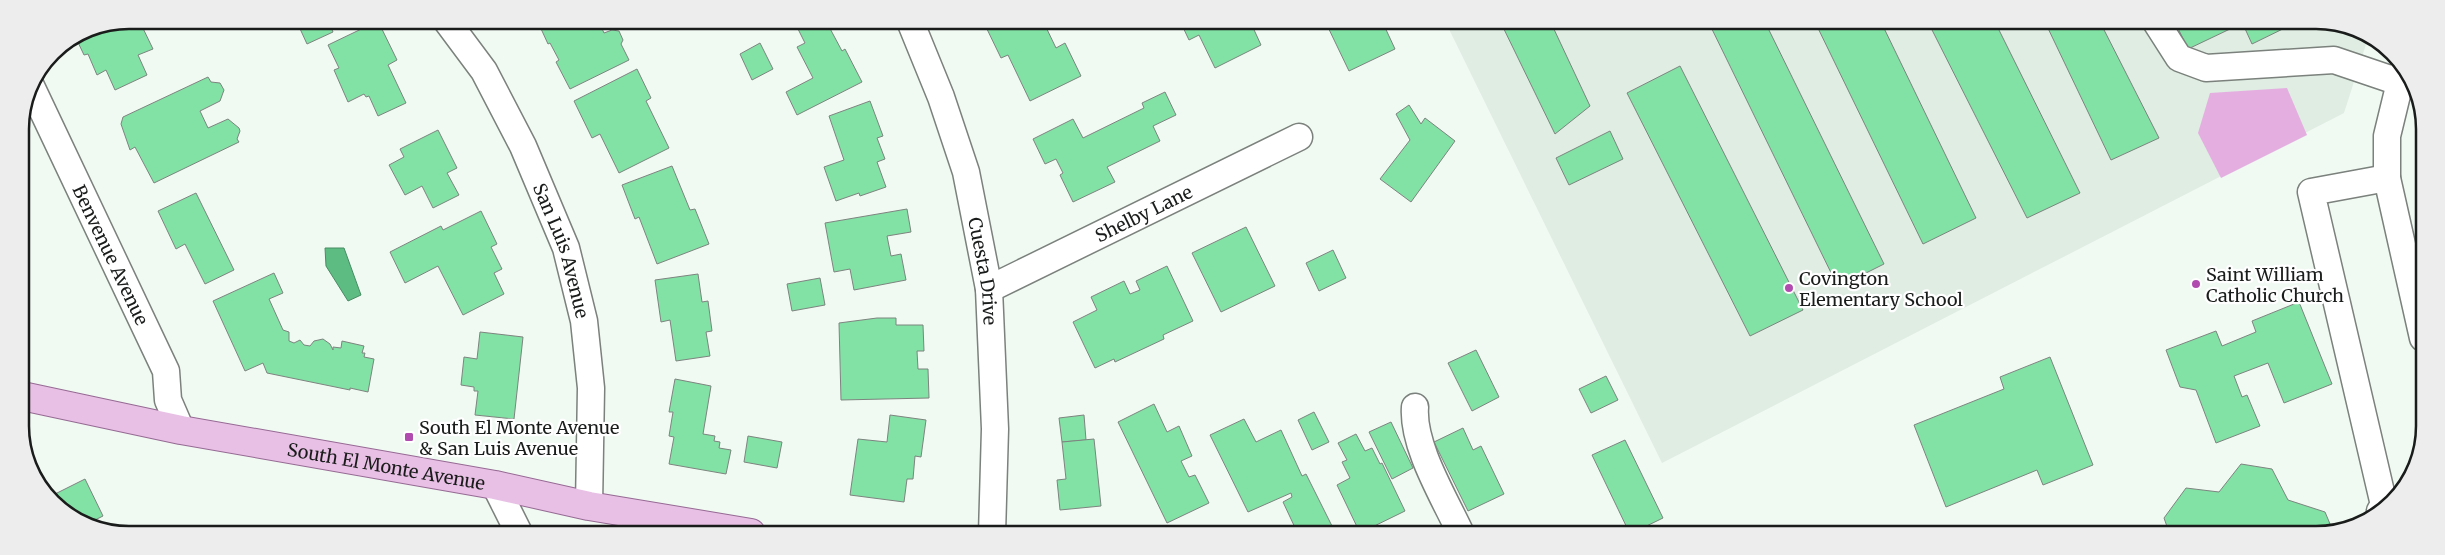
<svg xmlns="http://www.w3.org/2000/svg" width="2445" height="555" font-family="Merriweather,serif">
  <rect width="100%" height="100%" fill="#f1f9f3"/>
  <path fill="#dfede3" d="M 1445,21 L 2338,22 L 2368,38 L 2344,113 L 1662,463 Z"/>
  <path fill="#e4afe0" d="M 2287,88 L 2307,135 L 2221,178 L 2198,133 L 2210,93 Z"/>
  <path fill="#5cbc82" stroke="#488c63" d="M 325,248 L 344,248 L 361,295 L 348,301 L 326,266 Z"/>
  <g fill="#82e1a5" stroke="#7d847f">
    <path d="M 128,20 L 139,20 L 153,49 L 138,55 L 147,75 L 115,90 L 106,70 L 97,75 L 88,54 L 84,55 L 75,36 L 87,28 Z"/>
    <path d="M 296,20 L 328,20 L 333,32 L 307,44 Z"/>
    <path d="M 537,20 L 598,20 L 604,33 L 612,30 L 619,31 L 623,40 L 621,44 L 629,60 L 570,89 L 556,62 L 559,60 L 550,43 L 548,44 Z"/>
    <path d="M 378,21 L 397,60 L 388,65 L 406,103 L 378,116 L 369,96 L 366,97 L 364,94 L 348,102 L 334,70 L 339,68 L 328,45 Z"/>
    <path d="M 794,21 L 826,21 L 842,51 L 845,49 L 862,82 L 797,115 L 786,92 L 813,78 L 797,47 L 805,43 Z"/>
    <path d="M 993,21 L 1043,21 L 1056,48 L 1065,43 L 1081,76 L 1030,101 L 1008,55 L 1001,58 L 985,25 Z"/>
    <path d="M 1180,21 L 1250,21 L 1261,45 L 1215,68 L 1199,35 L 1189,40 Z"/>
    <path d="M 1325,21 L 1382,21 L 1395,49 L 1349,71 Z"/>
    <path d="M 1500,21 L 1554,21 L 1552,25 L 1590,106 L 1555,134 Z"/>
    <path d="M 1708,21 L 1765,22 L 1884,264 L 1838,287 Z"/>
    <path d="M 1815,22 L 1881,22 L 1976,218 L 1923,244 Z"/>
    <path d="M 1928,22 L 1995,22 L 2080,193 L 2027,218 Z"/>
    <path d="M 2045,22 L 2100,22 L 2159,138 L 2111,160 Z"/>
    <path d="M 2175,22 L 2226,22 L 2230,29 L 2188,49 Z"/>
    <path d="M 2242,22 L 2295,22 L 2295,23 L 2252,44 Z"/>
    <path d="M 760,43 L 773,69 L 752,80 L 740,54 Z"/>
    <path d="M 1680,66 L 1803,310 L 1750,336 L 1627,93 Z"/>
    <path d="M 637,69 L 651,98 L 646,101 L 669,148 L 619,173 L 600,134 L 592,138 L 574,101 Z"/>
    <path d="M 208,77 L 211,82 L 220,83 L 224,90 L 220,101 L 200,111 L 208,128 L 228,119 L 239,128 L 240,131 L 237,139 L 239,142 L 154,183 L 135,147 L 130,150 L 121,124 L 123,117 Z"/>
    <path d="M 1165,92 L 1176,115 L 1153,126 L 1160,141 L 1107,167 L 1115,182 L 1073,202 L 1060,175 L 1063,173 L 1056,159 L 1045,164 L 1033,139 L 1073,119 L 1083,138 L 1144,108 L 1142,103 Z"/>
    <path d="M 870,101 L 883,136 L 877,138 L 885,159 L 877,162 L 886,187 L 860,196 L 859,193 L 836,201 L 824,167 L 844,160 L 829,116 Z"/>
    <path d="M 1409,105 L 1421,124 L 1425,118 L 1455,141 L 1411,202 L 1380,179 L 1410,140 L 1396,114 Z"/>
    <path d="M 438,130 L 457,168 L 447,173 L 459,195 L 433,208 L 422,186 L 405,195 L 389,165 L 404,157 L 400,149 Z"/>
    <path d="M 1610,131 L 1623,159 L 1569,185 L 1556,158 Z"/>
    <path d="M 672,166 L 690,210 L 695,209 L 709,244 L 657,264 L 639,217 L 635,219 L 622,185 Z"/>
    <path d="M 196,193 L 234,270 L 205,284 L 185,244 L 176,249 L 158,211 Z"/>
    <path d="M 907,209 L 911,232 L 887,236 L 891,256 L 901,254 L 906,280 L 854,290 L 850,269 L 834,272 L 825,223 Z"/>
    <path d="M 481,211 L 497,244 L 491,247 L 502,269 L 494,273 L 504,294 L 463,315 L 438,266 L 405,283 L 390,252 L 441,226 L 443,230 Z"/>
    <path d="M 1246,227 L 1275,286 L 1221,312 L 1192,253 Z"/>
    <path d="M 1333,250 L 1346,278 L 1319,291 L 1306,263 Z"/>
    <path d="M 1167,266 L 1193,321 L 1163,335 L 1164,339 L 1115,362 L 1114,359 L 1095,368 L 1073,322 L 1097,310 L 1091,297 L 1124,281 L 1130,294 L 1140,290 L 1136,281 Z"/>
    <path d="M 274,273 L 283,293 L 269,299 L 283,330 L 289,332 L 289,341 L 294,343 L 300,340 L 304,345 L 310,346 L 314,341 L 323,339 L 330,344 L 333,350 L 333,347 L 341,348 L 342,341 L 364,346 L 362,353 L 365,353 L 364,357 L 374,359 L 368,392 L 350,388 L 350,390 L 267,373 L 263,363 L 245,371 L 213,301 Z"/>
    <path d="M 698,274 L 702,302 L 708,301 L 712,331 L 706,332 L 710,356 L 676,361 L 670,320 L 661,322 L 655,280 Z"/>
    <path d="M 820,278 L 825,305 L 792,311 L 787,284 Z"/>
    <path d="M 2299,302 L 2332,384 L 2284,403 L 2268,363 L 2234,376 L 2242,397 L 2247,395 L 2260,426 L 2216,443 L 2196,390 L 2180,387 L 2166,350 L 2216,331 L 2222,346 L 2256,332 L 2252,321 Z"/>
    <path d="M 877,318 L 896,318 L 896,325 L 923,325 L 924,351 L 917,351 L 918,369 L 928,369 L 929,398 L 841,400 L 839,323 Z"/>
    <path d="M 480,332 L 523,337 L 514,419 L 475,415 L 478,391 L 474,391 L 474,387 L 461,385 L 464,357 L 477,359 Z"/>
    <path d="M 1476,350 L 1499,397 L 1472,411 L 1448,363 Z"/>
    <path d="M 2050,357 L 2093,465 L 2043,485 L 2037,470 L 1946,507 L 1914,425 L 2004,389 L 2000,377 Z"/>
    <path d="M 1606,376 L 1618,400 L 1591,413 L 1579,389 Z"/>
    <path d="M 675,379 L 711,386 L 703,434 L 715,436 L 714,441 L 720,442 L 719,448 L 731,450 L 726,474 L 669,464 L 674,437 L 669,436 L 673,412 L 669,412 Z"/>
    <path d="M 1154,404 L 1167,432 L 1179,426 L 1192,456 L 1181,461 L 1189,477 L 1195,475 L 1209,503 L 1167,523 L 1118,422 Z"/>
    <path d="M 1314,412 L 1329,442 L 1312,450 L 1298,420 Z"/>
    <path d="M 890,415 L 926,420 L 921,457 L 915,456 L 913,479 L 907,479 L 904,502 L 850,495 L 858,439 L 887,442 Z"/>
    <path d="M 1084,415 L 1086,440 L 1062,442 L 1059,418 Z"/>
    <path d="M 1244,419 L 1256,442 L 1281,430 L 1302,476 L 1306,474 L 1333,528 L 1321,534 L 1298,534 L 1283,502 L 1292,497 L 1291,493 L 1248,512 L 1210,435 Z"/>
    <path d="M 1391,422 L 1413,468 L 1392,479 L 1369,432 Z"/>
    <path d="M 1463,428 L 1473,450 L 1481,446 L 1504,494 L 1468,511 L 1434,442 Z"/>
    <path d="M 1356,434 L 1365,451 L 1372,448 L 1380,464 L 1382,463 L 1405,511 L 1360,533 L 1337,485 L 1350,478 L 1342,462 L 1347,460 L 1338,443 Z"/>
    <path d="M 748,436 L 782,442 L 777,468 L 744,462 Z"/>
    <path d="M 1094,439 L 1101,506 L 1060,510 L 1057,480 L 1066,479 L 1062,442 Z"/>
    <path d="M 1625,440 L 1663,518 L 1630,534 L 1592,455 Z"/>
    <path d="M 2241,464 L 2272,469 L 2288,500 L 2325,512 L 2333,531 L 2324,535 L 2170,535 L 2164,518 L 2186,488 L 2219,492 Z"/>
    <path d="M 85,479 L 103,516 L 89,523 L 52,503 L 49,497 Z"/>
  </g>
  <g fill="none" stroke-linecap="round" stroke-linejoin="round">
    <defs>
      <g id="minor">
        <path id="s1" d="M 446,20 L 484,71 L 523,146 L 566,248 L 584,321 L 591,388 L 589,506"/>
        <path id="s2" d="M 910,21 L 941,97 L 966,172 L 989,289 L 995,429 L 992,534"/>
        <path d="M 2156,22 L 2179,58 L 2206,68 L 2334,60 L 2399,82"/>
        <path d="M 2403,70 L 2387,136 L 2387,178 L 2423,338"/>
        <path id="s3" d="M 30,84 L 166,371 L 168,400 L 181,430"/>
        <path id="s4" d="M 989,289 L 1299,137"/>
        <path d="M 1415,407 C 1412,446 1445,499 1461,534"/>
        <path d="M 495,485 L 519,533"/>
        <path d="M 2380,511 L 2384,505 L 2311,192 L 2387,178"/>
      </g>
      <g id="major">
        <path id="s5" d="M 22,396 L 181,430 L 495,485 L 589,506 L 751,533"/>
      </g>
    </defs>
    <use href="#minor" stroke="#7b817c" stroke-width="29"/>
    <use href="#major" stroke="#956a93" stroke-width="30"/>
    <use href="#minor" stroke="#fff" stroke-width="26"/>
    <use href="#major" stroke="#e8bfe5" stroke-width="28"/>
  </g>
  <g fill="#b24baf" stroke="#fff" stroke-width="2">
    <circle cx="2196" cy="284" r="5"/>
    <circle cx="1789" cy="288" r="5"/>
    <rect x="404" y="432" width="10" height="10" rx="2.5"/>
  </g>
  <g text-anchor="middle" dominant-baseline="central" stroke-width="4.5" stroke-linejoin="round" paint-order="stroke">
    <g font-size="18" fill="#191c1a" stroke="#fff">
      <text stroke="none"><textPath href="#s4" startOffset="172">Shelby Lane</textPath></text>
      <text stroke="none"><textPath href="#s1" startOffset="260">San Luis Avenue</textPath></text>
      <text stroke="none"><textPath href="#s3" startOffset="189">Benvenue Avenue</textPath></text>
      <text stroke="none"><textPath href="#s2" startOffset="262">Cuesta Drive</textPath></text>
      <text stroke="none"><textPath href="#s5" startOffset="371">South El Monte Avenue</textPath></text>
    </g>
    <g font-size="18" fill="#191c1a" stroke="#fff" text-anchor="start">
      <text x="2206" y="274">Saint William<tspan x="2206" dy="21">Catholic Church</tspan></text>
      <text x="1799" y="278">Covington<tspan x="1799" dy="21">Elementary School</tspan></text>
      <text x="419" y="427">South El Monte Avenue<tspan x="419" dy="21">&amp; San Luis Avenue</tspan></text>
    </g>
  </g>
  <path d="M0 0H2445V555H0ZM129 29H2316A100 100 0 0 1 2416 129V426A100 100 0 0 1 2316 526H129A100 100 0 0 1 29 426V129A100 100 0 0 1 129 29Z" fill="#ededed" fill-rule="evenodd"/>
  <path fill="none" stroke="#191c1a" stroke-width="2.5" d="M129 29H2316A100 100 0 0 1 2416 129V426A100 100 0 0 1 2316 526H129A100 100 0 0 1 29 426V129A100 100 0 0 1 129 29Z"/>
</svg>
